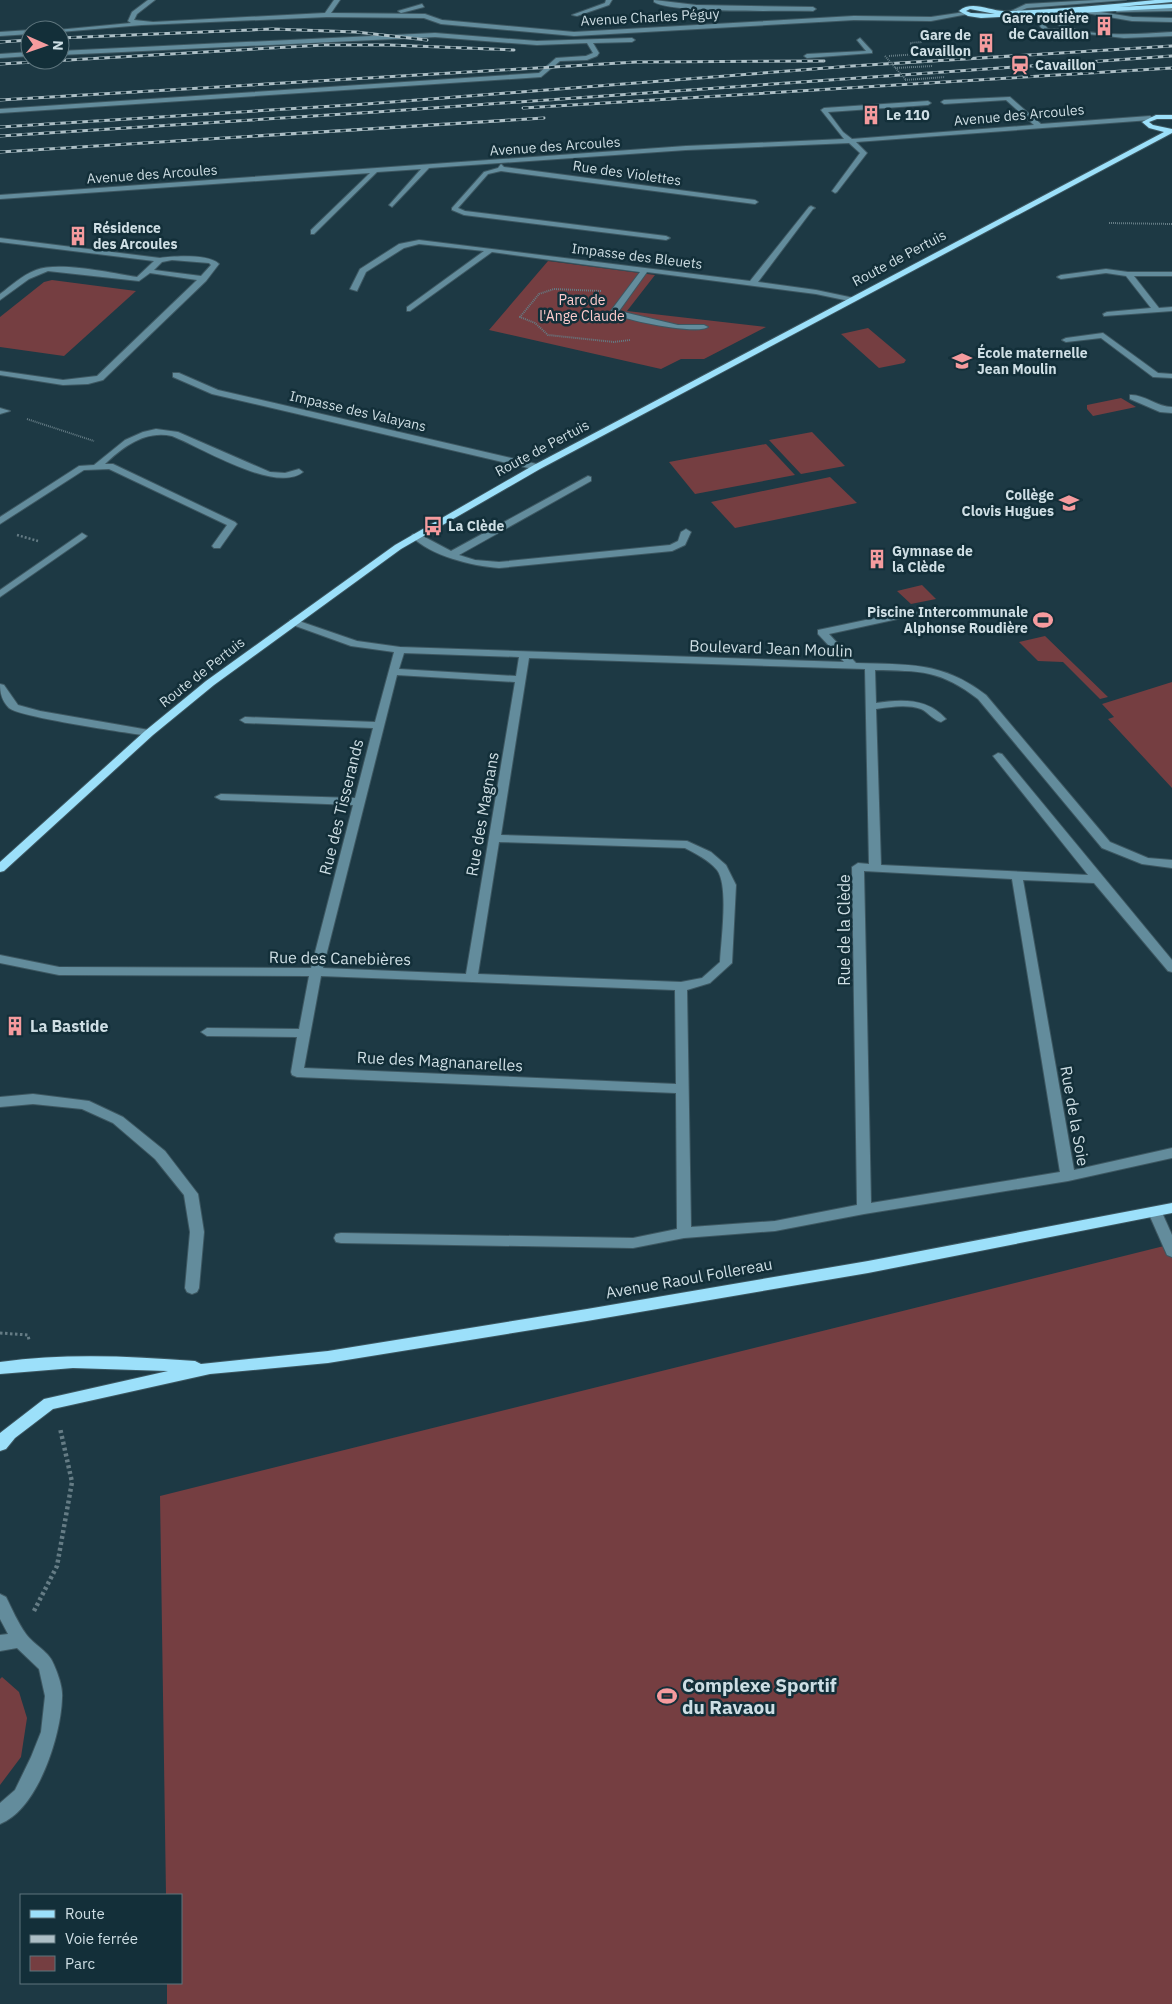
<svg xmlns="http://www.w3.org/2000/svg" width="1172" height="2004" font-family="'IBM Plex Sans',sans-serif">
  <rect width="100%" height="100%" fill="#1d3944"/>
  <g fill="#753e41">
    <path d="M 548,261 L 655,275 L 627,311 L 766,327 L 704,359 L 681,359 L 661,369 L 489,330 Z"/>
    <path d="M 52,280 L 136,291 L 64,356 L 0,347 L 0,317 L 44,282 Z"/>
    <path d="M 868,328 L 906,360 L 904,363 L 879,368 L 841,334 Z"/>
    <path d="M 1121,398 L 1136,407 L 1093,416 L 1087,409 L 1087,405 Z"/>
    <path d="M 812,432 L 845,466 L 801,474 L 769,440 Z"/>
    <path d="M 766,444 L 795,475 L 695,494 L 669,462 Z"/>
    <path d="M 830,477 L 857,503 L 735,528 L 711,502 Z"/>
    <path d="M 922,585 L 936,599 L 911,604 L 897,591 Z"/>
    <path d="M 1045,636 L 1108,697 L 1100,699 L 1063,662 L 1038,661 L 1019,642 Z"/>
    <path d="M 1172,682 L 1172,788 L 1108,719 L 1114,717 L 1102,704 Z"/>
    <path d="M 1172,1244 L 1172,2004 L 167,2004 L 167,1983 L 181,1983 L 181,1895 L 166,1895 L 160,1496 Z"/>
    <path d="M 2,1677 L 19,1692 L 27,1718 L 21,1757 L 0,1785 L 0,1679 Z"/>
  </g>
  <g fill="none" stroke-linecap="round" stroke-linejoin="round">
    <defs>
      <g id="minor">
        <path d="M 148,0 L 155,0 L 137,14 L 134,20 L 153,22 L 325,13 L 334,0 L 340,0 L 331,13 L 425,14 L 442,20 L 574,32 L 854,16 L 931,17 L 965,12 L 968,14 L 931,21 L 854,20 L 574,36 L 441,24 L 424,18 L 327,17 L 142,25 L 60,32 L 57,30 L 131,23 L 128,21 L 132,12 Z"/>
        <path d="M 606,0 L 612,0 L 609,5 L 577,16 L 572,15 L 605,3 Z"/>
        <path d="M 654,0 L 696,5 L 813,7 L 816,9 L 813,11 C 784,10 673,14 654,2 Z"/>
        <path d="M 1096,0 L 1126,0 L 1027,8 L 1012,14 L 1009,12 L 1026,4 Z"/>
        <path d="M 422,4 L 424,7 L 401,13 L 398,11 Z"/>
        <path d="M 1172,7 L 1172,11 L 1117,12 L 1114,10 L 1117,8 Z"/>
        <path d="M 1082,9 L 1132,17 L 1172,18 L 1172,22 L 1132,21 L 1080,12 Z"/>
        <path d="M 1053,19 C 1061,20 1067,27 1074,29 C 1104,37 1141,34 1172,32 L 1172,36 L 1124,38 L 1070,32 L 1057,34 L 1044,32 L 1038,23 ZM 1047,23 L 1055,23 L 1066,29 L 1048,29 L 1044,24 Z"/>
        <path d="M 30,30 L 30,34 L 0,36 L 0,32 Z"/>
        <path d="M 435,33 L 537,41 L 632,38 L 635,40 L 632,42 L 593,43 L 599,53 L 597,56 L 587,60 L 560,61 L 541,77 L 0,113 L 0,109 L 539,73 L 556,58 L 586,56 L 593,53 L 587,43 L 537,45 L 435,37 L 60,55 L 60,51 Z"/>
        <path d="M 860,38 L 872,51 L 872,53 L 807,58 L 804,56 L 807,54 L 866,51 L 857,40 Z"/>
        <path d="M 30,52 L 30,56 L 0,58 L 0,54 Z"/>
        <path d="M 1010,97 L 1041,124 L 1150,116 L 1153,118 L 1150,120 L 856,142 L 867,153 L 837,192 L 835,193 L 832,191 L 860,153 L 849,143 L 686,150 L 429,168 L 392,207 L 389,205 L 390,204 L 421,169 L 377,172 L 314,234 L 311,234 L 311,230 L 370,173 L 0,199 L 0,195 L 686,146 L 844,139 L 821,110 L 824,108 L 928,101 L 931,103 L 928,105 L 828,112 L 843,132 L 852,139 L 1034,125 L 1006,100 L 944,104 L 941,102 L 944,100 Z"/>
        <path d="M 501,164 L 504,167 L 755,200 L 758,202 L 755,204 L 501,171 L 488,174 L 458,208 L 465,211 L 666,236 L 670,238 L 666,240 L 464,215 L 452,210 L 452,208 L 484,172 L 498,168 Z"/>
        <path d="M 811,206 L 815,208 L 813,209 L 758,282 L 816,290 L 854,298 L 854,302 L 816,294 L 647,272 L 619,311 L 678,325 L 704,325 L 708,327 C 697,335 621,320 610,312 L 640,272 L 492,252 L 410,311 L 407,311 L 407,307 L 484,251 L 419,244 L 404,248 L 366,272 L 357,291 L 350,289 L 360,269 L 399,244 L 419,240 L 750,281 L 809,207 Z"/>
        <path d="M 0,238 L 160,258 C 174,256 209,254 219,264 L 206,281 L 103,380 L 88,384 L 63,385 L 0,375 L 0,371 L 63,380 L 97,376 L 197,280 L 150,273 L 139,281 L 48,271 L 29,279 L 0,300 L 0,294 C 11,286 22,275 36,270 C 59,261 111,273 137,277 L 154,261 L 0,242 ZM 172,260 L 209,263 L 211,265 L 201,276 L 154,270 L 162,262 Z"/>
        <path d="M 1106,269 L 1128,272 L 1172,272 L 1172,276 L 1134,276 L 1159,308 L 1172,307 L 1172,311 L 1104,316 L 1103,314 L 1107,312 L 1151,308 L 1126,276 L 1106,273 L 1061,279 L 1057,277 L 1061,275 Z"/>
        <path d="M 1103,333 L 1158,373 L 1172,374 L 1172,378 L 1153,377 L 1101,338 L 1066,342 L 1062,340 L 1066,338 Z"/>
        <path d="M 173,373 L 179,373 L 218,390 L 537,464 L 541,467 L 537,470 L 212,394 L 173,377 Z"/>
        <path d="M 1130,395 C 1144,394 1157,407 1172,407 L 1172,413 L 1160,412 L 1130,399 Z"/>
        <path d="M 0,408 L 10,411 L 0,414 Z"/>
        <path d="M 156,429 L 178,432 L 270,472 L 285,473 L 299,469 L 303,472 C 275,494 201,447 172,436 C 145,430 123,447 105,464 L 113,464 L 235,522 L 237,524 L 220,548 L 214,548 L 212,546 L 227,525 L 109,469 L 84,470 L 0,524 L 0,517 L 79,466 L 94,465 L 125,440 L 143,432 Z"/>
        <path d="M 588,476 L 591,477 L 591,481 L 459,555 L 475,560 L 499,562 L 670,545 L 678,541 L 681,532 L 686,529 L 691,532 L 685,545 L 672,551 L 499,568 C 472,566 431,556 411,536 L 413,534 L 419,534 L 451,551 Z"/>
        <path d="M 82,533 L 87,536 L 85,538 L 0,597 L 0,590 Z"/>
        <path d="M 913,610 L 918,613 L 916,615 L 829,634 L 856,663 C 908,665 942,661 986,695 L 1110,842 L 1148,858 L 1172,860 L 1172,868 L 1142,864 L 1102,848 L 978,699 C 941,670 920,671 875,670 L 876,703 C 901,699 928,698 946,719 L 941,722 C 933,720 928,712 921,709 C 907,704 890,707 876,709 L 881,865 L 1088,875 L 993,756 L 998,753 L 1002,754 L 1172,960 L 1172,972 L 1168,971 L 1094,883 L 1023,880 L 1074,1170 L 1172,1148 L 1172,1158 L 1068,1181 L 864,1214 L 775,1231 L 684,1238 L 633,1248 L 341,1243 L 336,1242 L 334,1238 L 336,1234 L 341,1233 L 633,1238 L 677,1229 L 676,1093 L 297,1077 L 292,1075 L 291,1072 L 297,1037 L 207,1036 L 201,1032 L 207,1028 L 299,1029 L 309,976 L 59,975 L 0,963 L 0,955 L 59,967 L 311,968 L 353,805 L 221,800 L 215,797 L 221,794 L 355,798 L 373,728 L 245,723 L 240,720 L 245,717 L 375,722 L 394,652 L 351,646 L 290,624 L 290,620 L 296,620 L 357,641 L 400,647 L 844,662 L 818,634 L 818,630 ZM 404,653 L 519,657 L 516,676 L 399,669 ZM 529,658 L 865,669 L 869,864 L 858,863 L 852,867 L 857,1205 L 775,1221 L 691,1227 L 687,990 L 710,983 L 732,963 L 736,885 L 726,865 L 711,852 L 687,841 L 501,835 ZM 397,675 L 515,682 L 466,974 L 323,968 ZM 499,842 L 685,848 C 696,854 709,860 717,870 C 729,886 721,940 720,962 L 702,978 L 681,982 L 478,974 ZM 864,871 L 1012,879 L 1060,1172 L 871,1203 ZM 321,976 L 675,990 L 676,1084 L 304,1068 Z"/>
        <path d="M 0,684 L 4,685 L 18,705 L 40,711 L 149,730 L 154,733 L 149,736 C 128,733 19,717 9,708 C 2,701 0,693 0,684 Z"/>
        <path d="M 33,1094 L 89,1101 L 123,1117 L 165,1151 L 198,1194 L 204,1232 L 199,1288 L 197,1292 L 192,1294 L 187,1292 L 185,1288 L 190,1232 L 184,1195 L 155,1159 L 113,1123 L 82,1109 L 33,1104 L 0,1107 L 0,1097 Z"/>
        <path d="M 1155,1207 L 1160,1208 L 1172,1235 L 1172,1257 L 1167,1255 L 1148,1212 L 1150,1208 Z"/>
        <path d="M 0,1594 L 6,1597 C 12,1609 18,1623 26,1634 C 34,1645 50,1652 54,1665 C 58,1674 63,1688 62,1698 C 61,1736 38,1809 0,1824 L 0,1803 L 15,1790 L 31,1757 L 41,1732 L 45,1696 L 39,1669 L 17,1648 L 0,1651 L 0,1635 L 8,1634 L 0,1619 Z"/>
      </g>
      <g id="major">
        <path d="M 1155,0 L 1172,0 L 1172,2 L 1119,7 L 1172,4 L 1172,8 L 981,18 L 968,16 L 959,11 C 972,0 989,11 1004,11 C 1055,10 1105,5 1155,0 ZM 970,9 L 995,14 L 971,13 L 966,11 Z"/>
        <path d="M 1156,115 L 1172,115 L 1172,119 L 1157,119 L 1149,122 L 1153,125 L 1172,129 L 1172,133 L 540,469 L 401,549 L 214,685 L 153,735 L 4,871 L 0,872 L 0,862 L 145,731 L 206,681 L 395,545 L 534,465 L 1164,132 L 1149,128 L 1142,122 Z"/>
        <path d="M 1172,1203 L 1172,1213 L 868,1273 L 587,1321 L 328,1363 L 210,1374 L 53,1409 L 15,1438 L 6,1449 L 0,1451 L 0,1433 L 44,1399 L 168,1371 L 73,1368 L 0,1374 L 0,1362 C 65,1353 129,1356 195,1361 L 201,1364 L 328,1351 L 587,1309 L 868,1261 Z"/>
      </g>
    </defs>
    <use href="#minor" stroke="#3d5761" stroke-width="2"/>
    <use href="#major" stroke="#3d5761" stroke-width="2"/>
    <g stroke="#657c85" stroke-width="2" stroke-dasharray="1 1" stroke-linecap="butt">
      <path d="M 921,54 L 910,43 L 922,42"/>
      <path d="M 889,56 L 920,54"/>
      <path d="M 895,68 L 933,66"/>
      <path d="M 905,80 L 945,77"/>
      <path d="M 1109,223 L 1172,224"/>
      <path d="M 601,291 L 554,289 L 539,294 L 520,317 L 535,323 L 548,335 L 614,342 L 630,340"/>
      <path d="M 27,419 L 94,441"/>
    </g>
    <path stroke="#657c85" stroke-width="2.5" stroke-dasharray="2 2" stroke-linecap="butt" d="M 17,535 L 38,541"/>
    <path stroke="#657c85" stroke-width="3" stroke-dasharray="2.5 2.5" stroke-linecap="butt" d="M 0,1333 L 28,1335 L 29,1340"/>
    <path stroke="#657c85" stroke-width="4.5" stroke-dasharray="3 3" stroke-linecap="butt" d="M 34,1611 L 57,1566 L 72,1482 L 60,1428"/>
    <use href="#minor" fill="#638c9c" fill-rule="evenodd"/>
    <use href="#major" fill="#9ce0fa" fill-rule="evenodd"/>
    <defs>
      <g id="rail">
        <path d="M 60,38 L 272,29 L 356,32 L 427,40"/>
        <path d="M 0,42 L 30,40"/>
        <path d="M 0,64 L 324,45 L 389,45 L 514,50"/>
        <path d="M 0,100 L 636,62 L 824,61"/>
        <path d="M 523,108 L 1172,68"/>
        <path d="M 0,127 L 366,104 L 852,66 L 1172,46"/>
        <path d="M 0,136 L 376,112 L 1172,56"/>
        <path d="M 0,152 L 544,118"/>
      </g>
    </defs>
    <use href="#rail" stroke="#adbfc6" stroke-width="3"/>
    <use href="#rail" stroke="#132f39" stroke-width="2" stroke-dasharray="5.5" stroke-linecap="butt"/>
    <path stroke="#657c85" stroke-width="2" stroke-dasharray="1 1" stroke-linecap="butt" d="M 885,56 L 906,80"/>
  </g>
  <defs>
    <symbol id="building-bare" viewBox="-9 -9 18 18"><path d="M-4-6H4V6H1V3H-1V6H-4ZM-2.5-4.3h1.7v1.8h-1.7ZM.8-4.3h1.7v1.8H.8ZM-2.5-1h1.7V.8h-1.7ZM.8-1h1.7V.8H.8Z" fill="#f59b9e" stroke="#132f39" stroke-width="2.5" paint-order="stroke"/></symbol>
    <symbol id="station-bare" viewBox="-9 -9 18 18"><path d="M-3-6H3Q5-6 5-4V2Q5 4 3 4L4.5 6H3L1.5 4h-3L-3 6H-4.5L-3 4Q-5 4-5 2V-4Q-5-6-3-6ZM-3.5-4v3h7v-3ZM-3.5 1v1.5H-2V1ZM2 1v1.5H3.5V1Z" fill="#f59b9e" stroke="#132f39" stroke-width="2.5" paint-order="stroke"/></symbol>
    <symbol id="school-bare" viewBox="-9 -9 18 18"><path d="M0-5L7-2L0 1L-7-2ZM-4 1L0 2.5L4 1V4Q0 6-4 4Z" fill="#f59b9e" stroke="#132f39" stroke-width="2.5" paint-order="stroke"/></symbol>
    <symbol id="bus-bare" viewBox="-9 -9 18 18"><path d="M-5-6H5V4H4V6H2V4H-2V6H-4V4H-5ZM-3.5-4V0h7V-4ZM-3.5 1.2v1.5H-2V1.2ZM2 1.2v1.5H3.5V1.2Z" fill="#f59b9e" stroke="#132f39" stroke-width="2.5" paint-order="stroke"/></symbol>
    <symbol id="stadium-bare" viewBox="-9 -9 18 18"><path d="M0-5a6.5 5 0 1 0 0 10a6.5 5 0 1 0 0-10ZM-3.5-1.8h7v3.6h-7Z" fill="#f59b9e" stroke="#132f39" stroke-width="2.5" paint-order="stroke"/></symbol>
  </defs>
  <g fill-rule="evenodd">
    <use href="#building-bare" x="1090" y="12" width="28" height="28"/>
    <use href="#building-bare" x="972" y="29" width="28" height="28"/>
    <use href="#station-bare" x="1006" y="51" width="28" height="28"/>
    <use href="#building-bare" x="857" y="101" width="28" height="28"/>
    <use href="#building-bare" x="64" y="222" width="28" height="28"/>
    <use href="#school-bare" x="948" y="347" width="28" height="28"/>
    <use href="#school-bare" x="1055" y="489" width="28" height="28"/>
    <use href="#bus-bare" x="419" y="512" width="28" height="28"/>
    <use href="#building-bare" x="863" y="545" width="28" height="28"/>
    <use href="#stadium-bare" x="1029" y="606" width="28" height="28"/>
    <use href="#building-bare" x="1" y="1012" width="28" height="28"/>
    <use href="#stadium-bare" x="653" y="1682" width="28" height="28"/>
  </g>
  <g text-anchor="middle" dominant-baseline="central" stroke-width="5" stroke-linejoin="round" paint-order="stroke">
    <g font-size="14" fill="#cedee4" stroke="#132f39">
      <text transform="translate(650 17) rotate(-3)">Avenue Charles Péguy</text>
      <text transform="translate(1019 115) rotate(-5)">Avenue des Arcoules</text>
      <text transform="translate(555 146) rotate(-4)">Avenue des Arcoules</text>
      <text transform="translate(627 173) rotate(8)">Rue des Violettes</text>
      <text transform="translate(152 174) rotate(-4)">Avenue des Arcoules</text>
      <text transform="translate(637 256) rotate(7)">Impasse des Bleuets</text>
      <text transform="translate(899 258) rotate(-28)">Route de Pertuis</text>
      <text transform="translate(358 411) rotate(13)">Impasse des Valayans</text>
      <text transform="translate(542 448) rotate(-28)">Route de Pertuis</text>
      <text transform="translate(202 672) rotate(-38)">Route de Pertuis</text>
    </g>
    <g font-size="14" font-weight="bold" fill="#cedee4" stroke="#132f39" text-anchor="start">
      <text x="1089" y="18" text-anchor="end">Gare routière<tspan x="1089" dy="16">de Cavaillon</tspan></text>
      <text x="971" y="35" text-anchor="end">Gare de<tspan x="971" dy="16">Cavaillon</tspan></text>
      <text x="1035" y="65">Cavaillon</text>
      <text x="886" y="115">Le 110</text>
      <text x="93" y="228">Résidence<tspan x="93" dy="16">des Arcoules</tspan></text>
      <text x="977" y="353">École maternelle<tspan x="977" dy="16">Jean Moulin</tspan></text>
      <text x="1054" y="495" text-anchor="end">Collège<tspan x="1054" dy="16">Clovis Hugues</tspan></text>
      <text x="448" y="526">La Clède</text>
      <text x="892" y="551">Gymnase de<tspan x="892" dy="16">la Clède</tspan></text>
      <text x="1028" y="612" text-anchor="end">Piscine Intercommunale<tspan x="1028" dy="16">Alphonse Roudière</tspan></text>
    </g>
    <g font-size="14" fill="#fdcbcc" stroke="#132f39">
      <text x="582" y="300">Parc de<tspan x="582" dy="16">l'Ange Claude</tspan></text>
    </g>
    <g font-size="16" fill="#cedee4" stroke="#132f39">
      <text transform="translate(771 648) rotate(2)">Boulevard Jean Moulin</text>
      <text transform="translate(341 807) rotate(-76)">Rue des Tisserands</text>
      <text transform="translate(482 814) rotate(-80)">Rue des Magnans</text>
      <text transform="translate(844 930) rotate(-90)">Rue de la Clède</text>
      <text transform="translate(340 958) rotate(1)">Rue des Canebières</text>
      <text transform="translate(440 1061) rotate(3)">Rue des Magnanarelles</text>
      <text transform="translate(1075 1116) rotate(80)">Rue de la Soie</text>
      <text transform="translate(689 1278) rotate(-10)">Avenue Raoul Follereau</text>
    </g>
    <g font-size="16" font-weight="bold" fill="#cedee4" stroke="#132f39" text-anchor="start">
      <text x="30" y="1026">La Bastide</text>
    </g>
    <g font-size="19" font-weight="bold" fill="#cedee4" stroke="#132f39" text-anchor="start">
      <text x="682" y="1685">Complexe Sportif<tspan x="682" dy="22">du Ravaou</tspan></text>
    </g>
  </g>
  <rect x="20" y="1894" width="162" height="90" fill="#132f39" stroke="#5e757d"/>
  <rect x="30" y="1910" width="25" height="8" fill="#9ce0fa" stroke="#5e757d"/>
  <text x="65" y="1919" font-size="15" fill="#cedee4">Route</text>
  <rect x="30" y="1935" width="25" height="8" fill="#adbfc6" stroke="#5e757d"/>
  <text x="65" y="1944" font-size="15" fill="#cedee4">Voie ferrée</text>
  <rect x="30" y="1956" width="25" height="15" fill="#753e41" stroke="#5e757d"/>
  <text x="65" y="1969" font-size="15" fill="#cedee4">Parc</text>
  <g transform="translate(45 45) rotate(92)"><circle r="24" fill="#132f39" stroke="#5e757d"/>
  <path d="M0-4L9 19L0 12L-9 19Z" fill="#f59b9e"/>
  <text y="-8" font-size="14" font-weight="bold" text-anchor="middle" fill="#cedee4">N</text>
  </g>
</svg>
